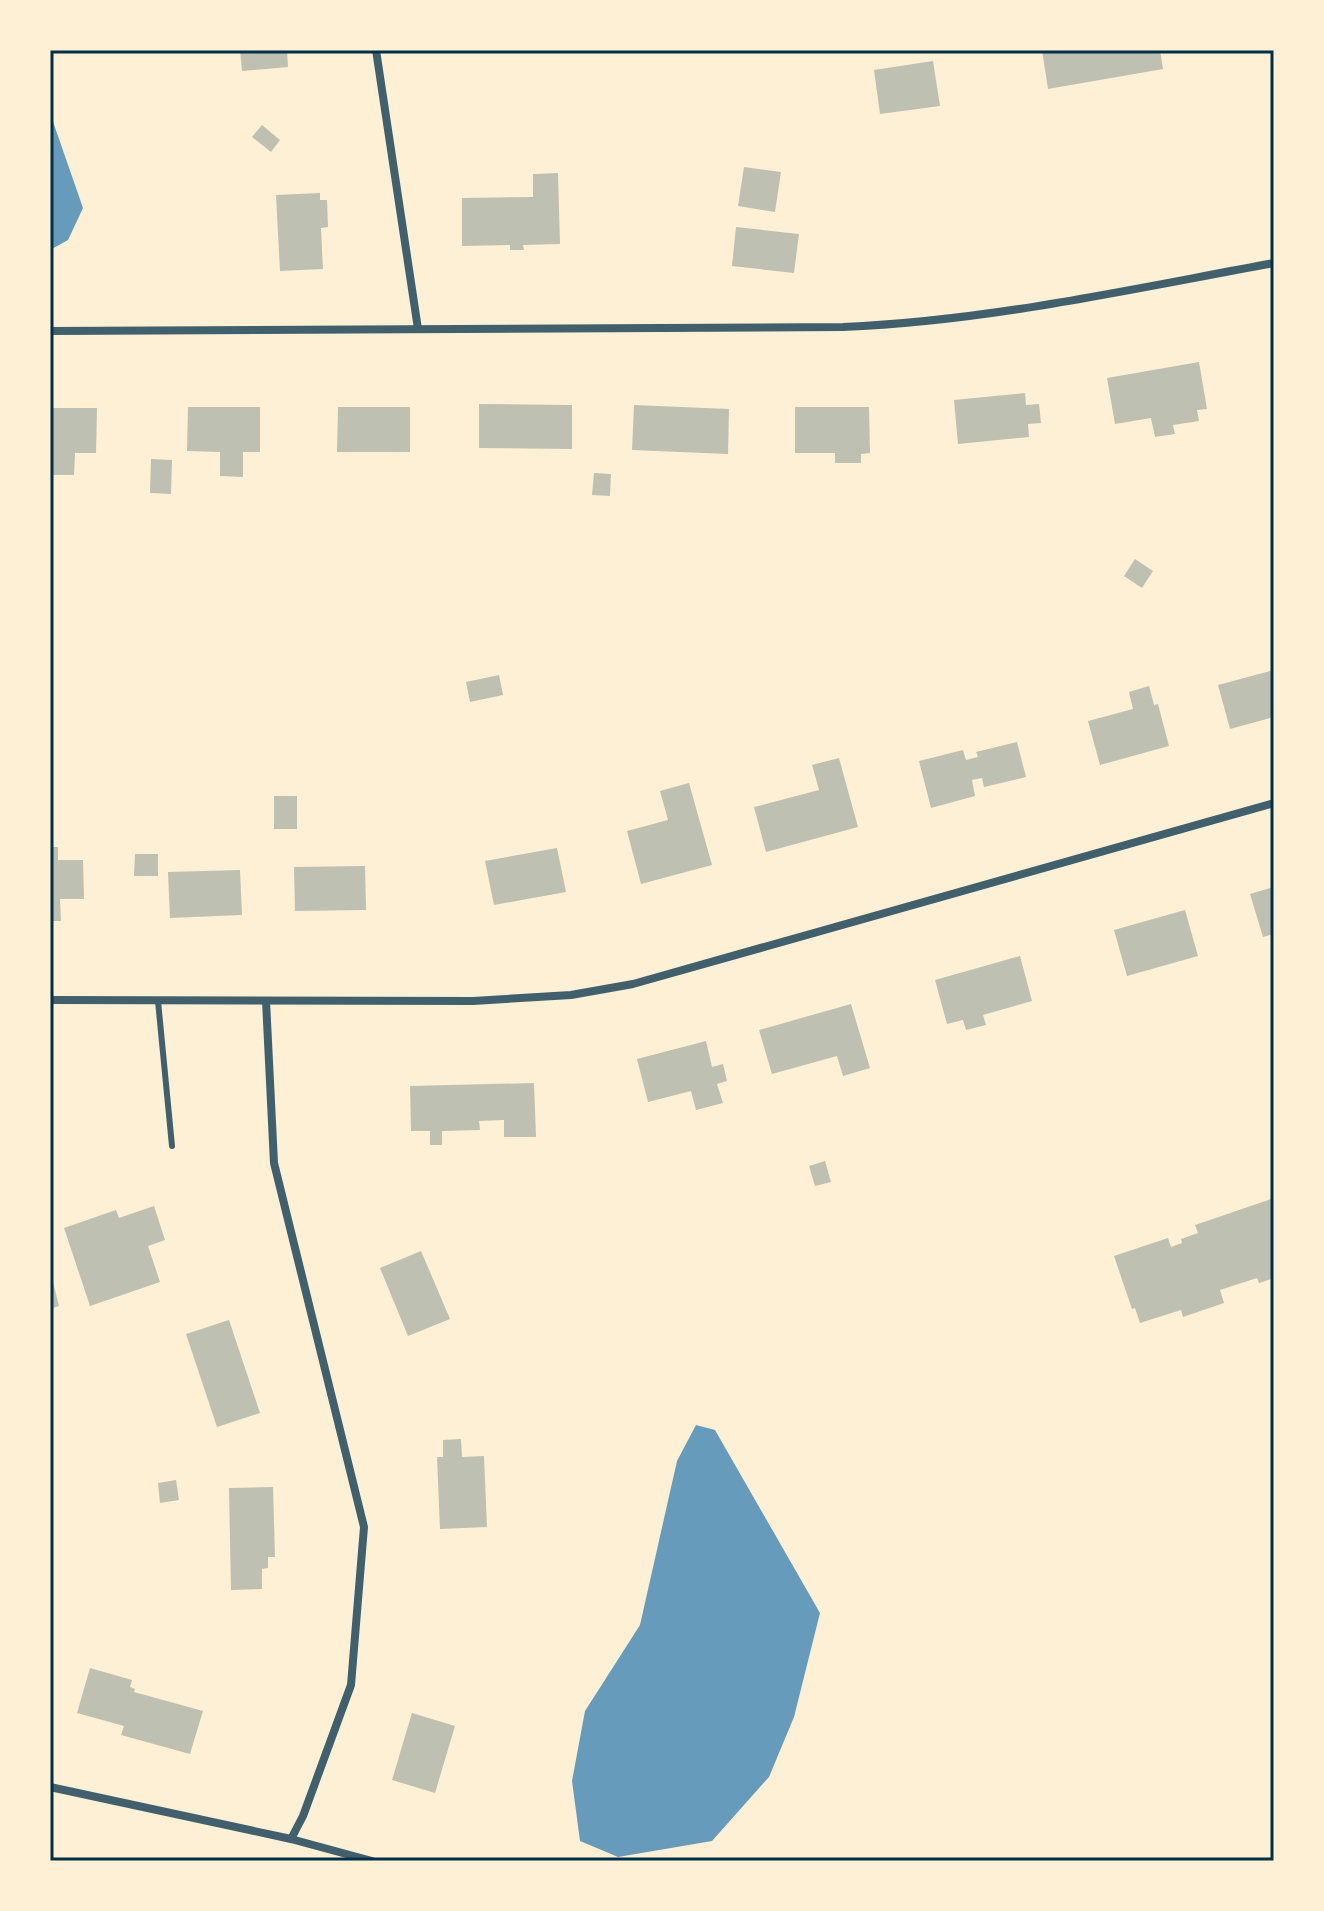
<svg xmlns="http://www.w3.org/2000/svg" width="1324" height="1911" font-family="'Nunito Sans',sans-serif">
  <rect width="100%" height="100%" fill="#fdf0d5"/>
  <g fill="#669bbc">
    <path d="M 50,113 L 83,208 L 68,240 L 50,250 Z"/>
    <path d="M 696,1425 L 715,1430 L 820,1613 L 794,1717 L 769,1777 L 712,1841 L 618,1857 L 580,1841 L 572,1781 L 585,1711 L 640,1625 L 677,1461 Z"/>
  </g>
  <g fill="#bec0b2">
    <path d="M 240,50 L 287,50 L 288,67 L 242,71 Z"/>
    <path d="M 1042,50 L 1160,50 L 1163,69 L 1048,89 Z"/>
    <path d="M 933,61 L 940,106 L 880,114 L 874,70 Z"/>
    <path d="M 262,125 L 280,140 L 271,152 L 252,137 Z"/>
    <path d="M 744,167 L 781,172 L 775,212 L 738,206 Z"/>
    <path d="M 558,173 L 560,244 L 523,245 L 524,250 L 510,250 L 510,245 L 462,246 L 462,198 L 533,197 L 533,174 Z"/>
    <path d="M 320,193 L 320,200 L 327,200 L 328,227 L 321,228 L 323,269 L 280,271 L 276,195 Z"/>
    <path d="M 736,227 L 799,234 L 794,273 L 732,266 Z"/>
    <path d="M 1199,362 L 1207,409 L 1197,410 L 1199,421 L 1173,425 L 1175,434 L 1155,437 L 1151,418 L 1115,424 L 1107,378 Z"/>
    <path d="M 1025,393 L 1026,405 L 1039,404 L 1041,423 L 1028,424 L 1029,437 L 958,444 L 954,400 Z"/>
    <path d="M 479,404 L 572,405 L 572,449 L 479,448 Z"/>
    <path d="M 634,405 L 729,409 L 728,454 L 632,450 Z"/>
    <path d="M 188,407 L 260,407 L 260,452 L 243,452 L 243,477 L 220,476 L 220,452 L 187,451 Z"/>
    <path d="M 338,407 L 410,407 L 410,452 L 337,452 Z"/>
    <path d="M 795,407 L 869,407 L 870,453 L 861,454 L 861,463 L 835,463 L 835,453 L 795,453 Z"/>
    <path d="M 50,408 L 97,408 L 96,453 L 75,453 L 74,475 L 50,475 Z"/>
    <path d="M 151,459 L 172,460 L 171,494 L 150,493 Z"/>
    <path d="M 594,473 L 611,474 L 610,496 L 592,495 Z"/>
    <path d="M 1135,559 L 1153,571 L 1142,588 L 1124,576 Z"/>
    <path d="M 1274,670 L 1274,717 L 1230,729 L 1218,685 Z"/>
    <path d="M 499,675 L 503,695 L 470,702 L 466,682 Z"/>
    <path d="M 1149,686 L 1154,705 L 1158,704 L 1169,746 L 1100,765 L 1088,721 L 1133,709 L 1129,692 Z"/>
    <path d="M 1017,742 L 1026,777 L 984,787 L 982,778 L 972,780 L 975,796 L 931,808 L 919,761 L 963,750 L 966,760 L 978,757 L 976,752 Z"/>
    <path d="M 839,758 L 858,827 L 766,852 L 754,807 L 819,790 L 812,765 Z"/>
    <path d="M 689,783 L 712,865 L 641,884 L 627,831 L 668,820 L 660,791 Z"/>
    <rect x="274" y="796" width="23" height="33"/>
    <path d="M 50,847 L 58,847 L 58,860 L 83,860 L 84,899 L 60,899 L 61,921 L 50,921 Z"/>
    <path d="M 557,848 L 566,892 L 494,905 L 485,861 Z"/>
    <path d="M 135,854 L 158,854 L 158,876 L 134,876 Z"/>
    <path d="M 365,866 L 366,910 L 295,911 L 294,867 Z"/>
    <path d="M 240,870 L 242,915 L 170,918 L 168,872 Z"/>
    <path d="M 1274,887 L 1274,934 L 1263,937 L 1250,894 Z"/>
    <path d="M 1185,910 L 1198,956 L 1127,976 L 1114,930 Z"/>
    <path d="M 1020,956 L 1032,1001 L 983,1015 L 986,1025 L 966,1030 L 963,1020 L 947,1024 L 935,980 Z"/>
    <path d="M 851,1004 L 870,1068 L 843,1076 L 837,1056 L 772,1074 L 759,1030 Z"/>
    <path d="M 706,1041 L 712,1067 L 723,1064 L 727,1081 L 717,1084 L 723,1103 L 696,1110 L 691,1091 L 648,1102 L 637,1059 Z"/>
    <path d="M 534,1083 L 536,1137 L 504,1137 L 504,1120 L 479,1121 L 480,1130 L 442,1131 L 442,1145 L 430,1145 L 430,1131 L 411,1131 L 410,1086 Z"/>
    <path d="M 825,1161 L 831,1182 L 815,1186 L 809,1166 Z"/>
    <path d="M 1274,1198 L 1274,1278 L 1259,1283 L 1257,1278 L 1220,1290 L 1224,1303 L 1183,1317 L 1181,1310 L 1140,1323 L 1135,1308 L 1132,1309 L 1114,1256 L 1168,1238 L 1171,1247 L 1182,1243 L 1181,1239 L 1198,1233 L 1195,1225 Z"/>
    <path d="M 154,1206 L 165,1240 L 148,1246 L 160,1282 L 90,1306 L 64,1228 L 116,1210 L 119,1218 Z"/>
    <path d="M 421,1251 L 450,1319 L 408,1336 L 380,1268 Z"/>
    <path d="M 50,1270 L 59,1306 L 50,1309 Z"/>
    <path d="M 229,1320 L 260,1413 L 217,1427 L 186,1334 Z"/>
    <path d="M 461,1439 L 462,1457 L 484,1456 L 487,1527 L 440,1529 L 437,1457 L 443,1457 L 443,1440 Z"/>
    <path d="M 176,1480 L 179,1500 L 160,1503 L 158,1483 Z"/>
    <path d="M 273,1487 L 275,1557 L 268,1557 L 268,1568 L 262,1569 L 262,1589 L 231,1590 L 229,1488 Z"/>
    <path d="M 90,1668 L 132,1680 L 130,1687 L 135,1689 L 134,1692 L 203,1711 L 190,1754 L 121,1735 L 124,1726 L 77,1713 Z"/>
    <path d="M 412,1713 L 455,1726 L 435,1793 L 392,1780 Z"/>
  </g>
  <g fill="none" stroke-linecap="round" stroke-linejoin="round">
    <path stroke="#3f606c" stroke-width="6" d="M 158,1001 L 172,1146"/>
    <g stroke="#3f606c" stroke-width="8">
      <path d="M 376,50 L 418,329"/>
      <path d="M 50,331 L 843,327 C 989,321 1131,289 1274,263"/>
      <path d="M 50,1000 L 473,1001 L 571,995 L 633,984 L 1274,803"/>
      <path d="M 266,1001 L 274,1163 L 364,1527 L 351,1685 L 303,1816 L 291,1839"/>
      <path d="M 50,1787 L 291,1839 L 372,1861"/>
    </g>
  </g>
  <rect width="1324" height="1911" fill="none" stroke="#fdf0d5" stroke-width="104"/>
  <rect x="52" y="52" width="1220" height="1807" fill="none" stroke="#003049" stroke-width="3"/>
</svg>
